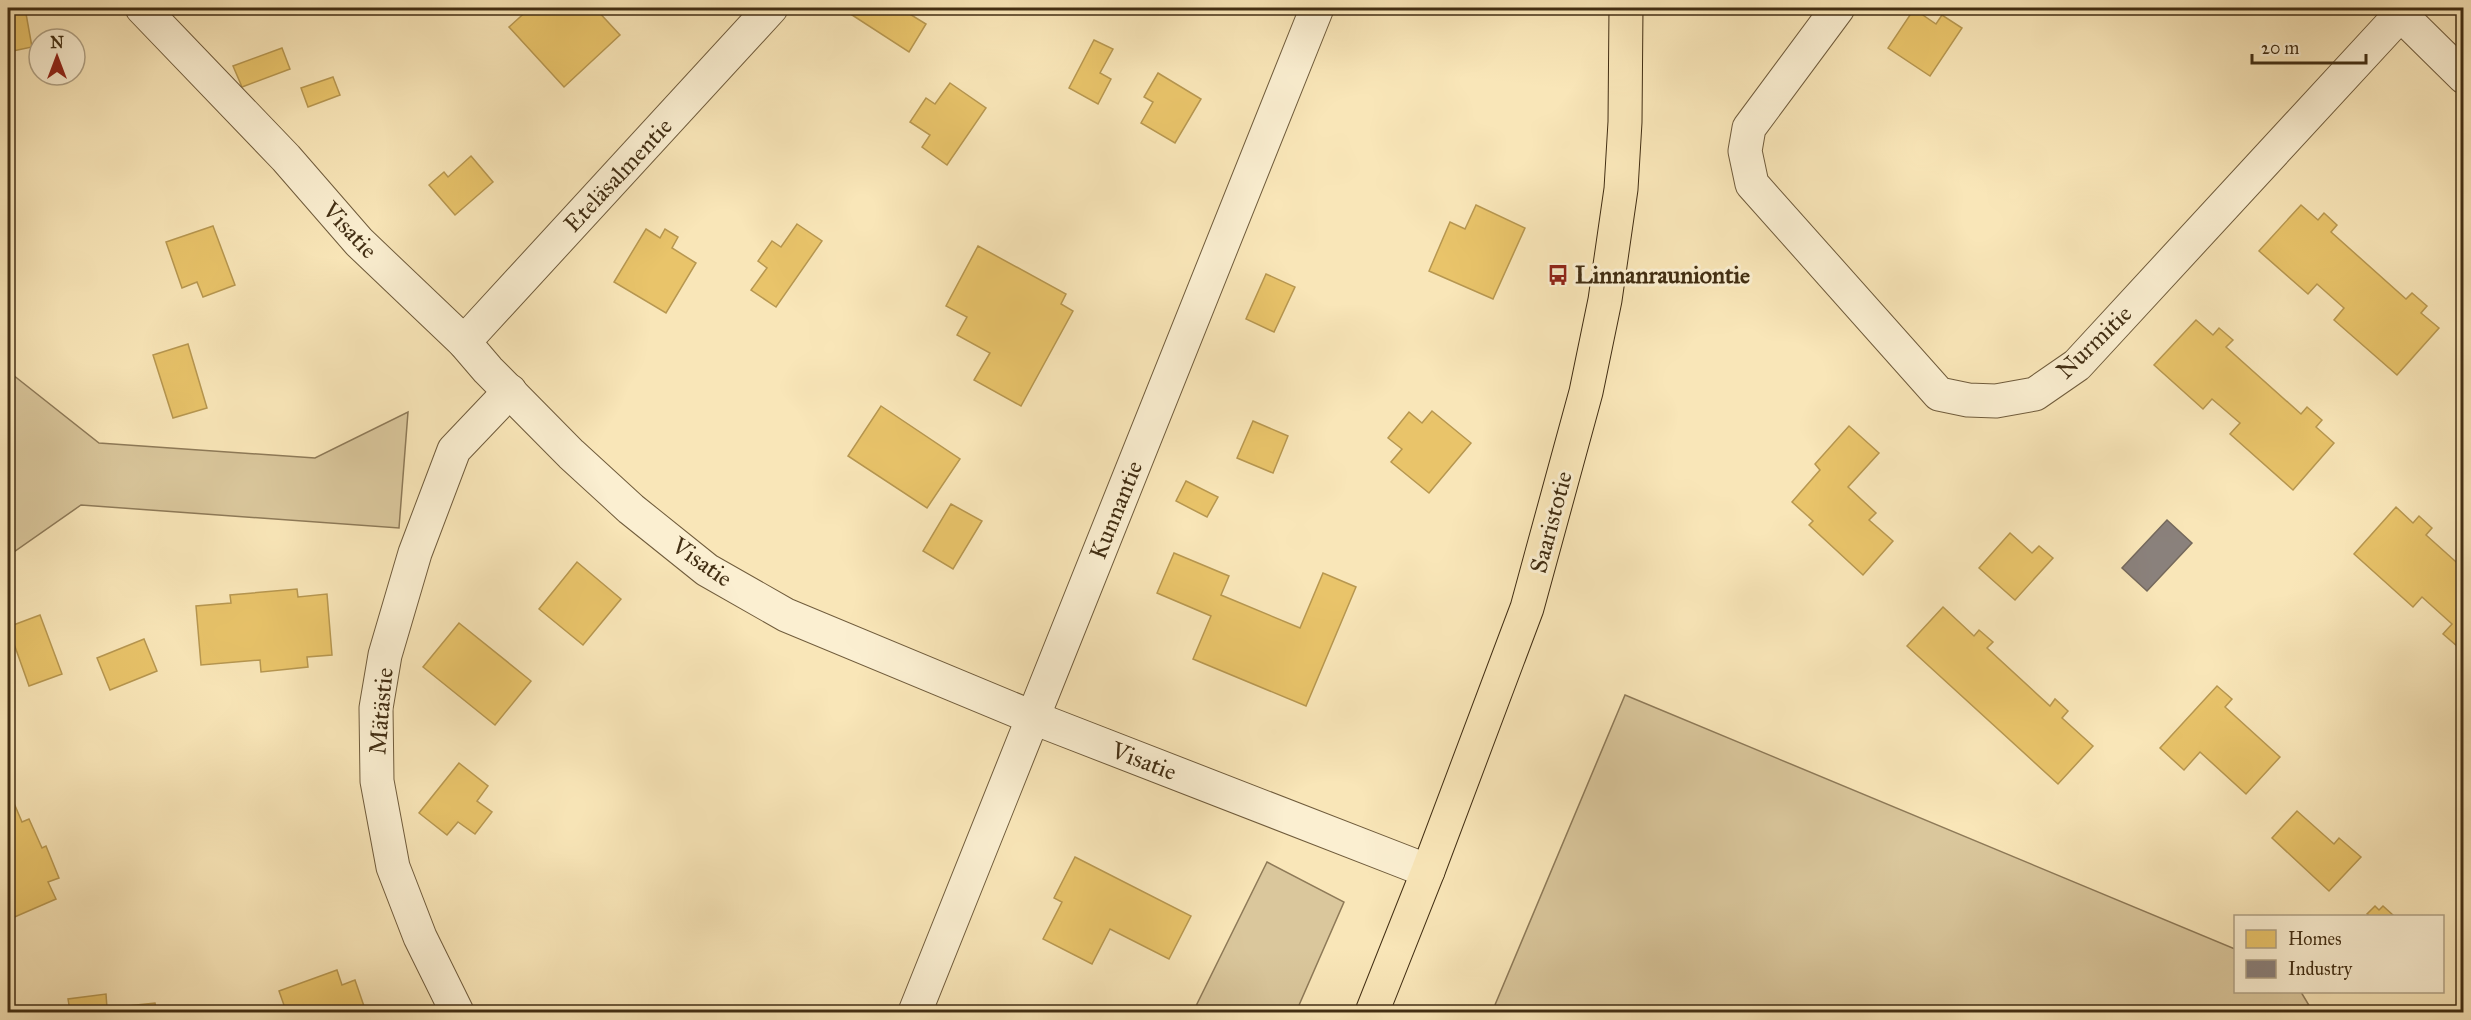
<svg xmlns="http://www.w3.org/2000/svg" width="2471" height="1020" font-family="'IM FELL Great Primer',serif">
  <rect width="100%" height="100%" fill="#f9e6b8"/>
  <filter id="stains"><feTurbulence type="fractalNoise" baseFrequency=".00333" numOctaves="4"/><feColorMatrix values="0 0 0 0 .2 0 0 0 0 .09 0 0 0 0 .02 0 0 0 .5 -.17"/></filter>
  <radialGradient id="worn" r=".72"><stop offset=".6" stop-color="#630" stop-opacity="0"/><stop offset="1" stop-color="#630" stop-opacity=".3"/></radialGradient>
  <g fill="#dac79c" stroke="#8e7a58" stroke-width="1.5">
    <path d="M 8,371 L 99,443 L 315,458 L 408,412 L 399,528 L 81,505 L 8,556 Z"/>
    <path d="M 1625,695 L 2235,949 L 2236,992 L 2301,992 L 2313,1012 L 1492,1012 Z"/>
    <path d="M 1267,862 L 1344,902 L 1296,1012 L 1193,1012 Z"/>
  </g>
  <g fill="#e9c46a" stroke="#b79750" stroke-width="1.5">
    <path d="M 25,8 L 32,47 L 8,52 L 8,10 Z"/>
    <path d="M 530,8 L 595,8 L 620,35 L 564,87 L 509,27 Z"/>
    <path d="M 857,8 L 900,8 L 926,24 L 909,52 L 852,15 Z"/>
    <path d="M 1914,9 L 1936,24 L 1942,15 L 1962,28 L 1930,76 L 1888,48 Z"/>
    <path d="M 1094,40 L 1113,49 L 1100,73 L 1111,79 L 1098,104 L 1069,88 Z"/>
    <path d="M 282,48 L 290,69 L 242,87 L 233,66 Z"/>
    <path d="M 1158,73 L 1201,99 L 1175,143 L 1141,123 L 1153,102 L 1144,97 Z"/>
    <path d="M 333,77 L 340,95 L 308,107 L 301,88 Z"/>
    <path d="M 950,83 L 986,108 L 947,165 L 922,147 L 930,135 L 910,122 L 926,98 L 935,104 Z"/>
    <path d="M 471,156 L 493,182 L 455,215 L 429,185 L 444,172 L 448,177 Z"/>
    <path d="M 1476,205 L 1525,228 L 1493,299 L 1429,271 L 1450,222 L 1465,229 Z"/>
    <path d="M 2301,205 L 2318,220 L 2324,213 L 2337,225 L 2331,232 L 2406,299 L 2412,293 L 2427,306 L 2421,313 L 2439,328 L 2397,375 L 2334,320 L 2344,308 L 2317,284 L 2308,294 L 2259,251 Z"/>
    <path d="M 797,224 L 822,241 L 776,307 L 751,290 L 767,268 L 758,261 L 772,241 L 781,247 Z"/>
    <path d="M 213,226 L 235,285 L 203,297 L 197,282 L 182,288 L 166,242 Z"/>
    <path d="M 646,229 L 660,238 L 665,229 L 678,237 L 672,248 L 696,263 L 666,313 L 614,282 Z"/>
    <path d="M 978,246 L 1066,294 L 1061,304 L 1073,311 L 1021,406 L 974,380 L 990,353 L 957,335 L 967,317 L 946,306 Z"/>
    <path d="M 1266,274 L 1295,287 L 1274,332 L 1246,319 Z"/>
    <path d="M 2196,320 L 2213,335 L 2219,328 L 2233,340 L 2226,347 L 2301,414 L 2307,407 L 2322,420 L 2316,427 L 2334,443 L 2293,490 L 2230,434 L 2240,423 L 2212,399 L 2203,409 L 2154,365 Z"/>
    <path d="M 188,344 L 207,408 L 173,418 L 153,355 Z"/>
    <path d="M 881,406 L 960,459 L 927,508 L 848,456 Z"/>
    <path d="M 1432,411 L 1471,443 L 1429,493 L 1391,462 L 1402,449 L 1388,438 L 1409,412 L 1422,423 Z"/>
    <path d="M 1253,421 L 1288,436 L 1273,473 L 1237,458 Z"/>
    <path d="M 1849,426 L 1879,453 L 1848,487 L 1876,513 L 1869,520 L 1893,541 L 1863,575 L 1809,525 L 1813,521 L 1792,502 L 1820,470 L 1815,464 Z"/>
    <path d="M 1186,481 L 1218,497 L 1207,517 L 1176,501 Z"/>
    <path d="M 951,504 L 982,521 L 953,569 L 923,551 Z"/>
    <path d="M 2396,507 L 2413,523 L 2419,516 L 2432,528 L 2426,535 L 2464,569 L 2464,652 L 2443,634 L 2452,624 L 2422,597 L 2413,607 L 2354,554 Z"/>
    <path d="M 2010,533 L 2032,553 L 2039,546 L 2053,558 L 2015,600 L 1979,568 Z"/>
    <path d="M 1174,553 L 1229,576 L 1221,595 L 1300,628 L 1323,573 L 1356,587 L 1306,706 L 1193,659 L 1211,616 L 1157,593 Z"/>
    <path d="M 577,562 L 621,599 L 583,645 L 539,609 Z"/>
    <path d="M 297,589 L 298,597 L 327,594 L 332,655 L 307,657 L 308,667 L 261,672 L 260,660 L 201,665 L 196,606 L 231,603 L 230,595 Z"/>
    <path d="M 1943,607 L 1974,636 L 1979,630 L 1993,642 L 1987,648 L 2050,706 L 2055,699 L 2068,711 L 2062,718 L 2093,746 L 2058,784 L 1907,646 Z"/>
    <path d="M 40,615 L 62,674 L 29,686 L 8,627 Z"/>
    <path d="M 459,623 L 531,681 L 495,725 L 423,667 Z"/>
    <path d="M 144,639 L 157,671 L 110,690 L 97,658 Z"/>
    <path d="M 2217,686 L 2232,699 L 2225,707 L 2280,757 L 2246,794 L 2200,752 L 2184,770 L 2160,748 Z"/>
    <path d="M 459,763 L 488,786 L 477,801 L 492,812 L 475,834 L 458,822 L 447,835 L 419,813 Z"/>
    <path d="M 8,789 L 22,822 L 29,819 L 42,848 L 46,846 L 59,878 L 48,882 L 56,899 L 10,919 L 8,914 Z"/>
    <path d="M 2297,811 L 2334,844 L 2339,838 L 2361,857 L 2329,891 L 2272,838 Z"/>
    <path d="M 1075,857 L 1191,916 L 1169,959 L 1110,929 L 1092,964 L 1043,939 L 1062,902 L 1054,898 Z"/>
    <path d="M 2375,906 L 2379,910 L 2383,906 L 2394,916 L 2370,916 L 2367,914 Z"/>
    <path d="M 337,970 L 342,985 L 355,980 L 366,1012 L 273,1012 L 285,1008 L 279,991 Z"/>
    <path d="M 106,994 L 107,1008 L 155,1003 L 157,1012 L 65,1012 L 70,1011 L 68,999 Z"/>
  </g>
  <path fill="#8a817c" stroke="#74685c" stroke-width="1.5" d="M 2167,520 L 2192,543 L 2147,591 L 2122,568 Z"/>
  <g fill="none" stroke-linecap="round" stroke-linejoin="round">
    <defs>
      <g id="minor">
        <path d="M 142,8 L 286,158 L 359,242 L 464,342 L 488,370 L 571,454 L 631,509 L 707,570 L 786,615 L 1034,718 L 1428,871"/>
        <path d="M 1838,8 L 1749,128 L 1745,151 L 1752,184 L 1939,394 L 1968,400 L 1996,401 L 2035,394 L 2077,365 L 2400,15"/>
        <path d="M 2394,8 L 2464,77"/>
        <path d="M 464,342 L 771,8"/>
        <path d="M 457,1012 L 420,937 L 393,867 L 377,781 L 376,708 L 385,655 L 415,553 L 454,450 L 510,391"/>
        <path d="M 915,1012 L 1317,8"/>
      </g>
      <path id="major" d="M 1372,1012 L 1428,871 L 1527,608 L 1586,392 L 1605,300 L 1621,189 L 1625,122 L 1626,8"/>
    </defs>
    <use href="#minor" stroke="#705c3c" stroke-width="35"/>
    <use href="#major" stroke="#422e13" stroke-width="35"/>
    <use href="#minor" stroke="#fbefd1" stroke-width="33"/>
    <use href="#major" stroke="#f9e6b8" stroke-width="33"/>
  </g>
  <defs>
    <symbol id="bus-bare" viewBox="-9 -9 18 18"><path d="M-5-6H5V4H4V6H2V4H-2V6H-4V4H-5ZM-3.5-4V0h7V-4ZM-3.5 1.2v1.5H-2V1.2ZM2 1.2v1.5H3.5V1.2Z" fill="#8f2418" stroke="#fbefd1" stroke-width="2.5" paint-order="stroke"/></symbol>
  </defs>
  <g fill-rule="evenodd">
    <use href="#bus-bare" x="1543" y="260" width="30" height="30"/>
  </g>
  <g text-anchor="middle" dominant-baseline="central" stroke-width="6" stroke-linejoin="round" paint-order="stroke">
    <g font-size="24" fill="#422e13" stroke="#fbefd1">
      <text transform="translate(618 175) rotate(-47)">Eteläsalmentie</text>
      <text transform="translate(350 230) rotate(47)">Visatie</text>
      <text transform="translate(2094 342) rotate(-44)">Nurmitie</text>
      <text transform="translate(1116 510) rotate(-68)">Kunnantie</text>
      <text transform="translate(1551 522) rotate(-75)">Saaristotie</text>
      <text transform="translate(702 562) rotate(35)">Visatie</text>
      <text transform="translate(381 711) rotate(-85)">Mätästie</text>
      <text transform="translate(1144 761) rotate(21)">Visatie</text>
    </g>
    <g font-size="24" font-weight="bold" fill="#422e13" stroke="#fbefd1" text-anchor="start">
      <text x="1575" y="275">Linnanrauniontie</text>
    </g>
  </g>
  <rect width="2471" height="1020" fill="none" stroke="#f9e6b8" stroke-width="30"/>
  <rect x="9" y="9" width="2453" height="1002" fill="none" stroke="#422e13" stroke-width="3"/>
  <rect x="15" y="15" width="2441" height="990" fill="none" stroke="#422e13" stroke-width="1.5"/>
  <rect x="2234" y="915" width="210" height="78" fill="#fbefd1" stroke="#b1a285" stroke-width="1.5"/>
  <rect x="2246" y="930" width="30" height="18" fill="#e9c46a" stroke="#b1a285" stroke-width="1.5"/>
  <text x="2288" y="945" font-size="18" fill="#422e13">Homes</text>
  <rect x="2246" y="960" width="30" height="18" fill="#8a817c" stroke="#b1a285" stroke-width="1.5"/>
  <text x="2288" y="975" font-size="18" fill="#422e13">Industry</text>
  <g transform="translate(57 57)"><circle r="28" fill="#fbefd1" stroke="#b1a285" stroke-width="1.5"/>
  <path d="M0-4.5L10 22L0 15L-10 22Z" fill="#8f2418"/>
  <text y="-9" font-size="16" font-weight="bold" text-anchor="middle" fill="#422e13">N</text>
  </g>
  <path d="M2252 54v9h114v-9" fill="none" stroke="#422e13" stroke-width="3"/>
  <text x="2261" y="54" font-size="18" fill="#422e13" stroke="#fbefd1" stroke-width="4.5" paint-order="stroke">20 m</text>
  <rect width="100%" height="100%" filter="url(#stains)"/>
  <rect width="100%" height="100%" fill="url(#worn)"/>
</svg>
